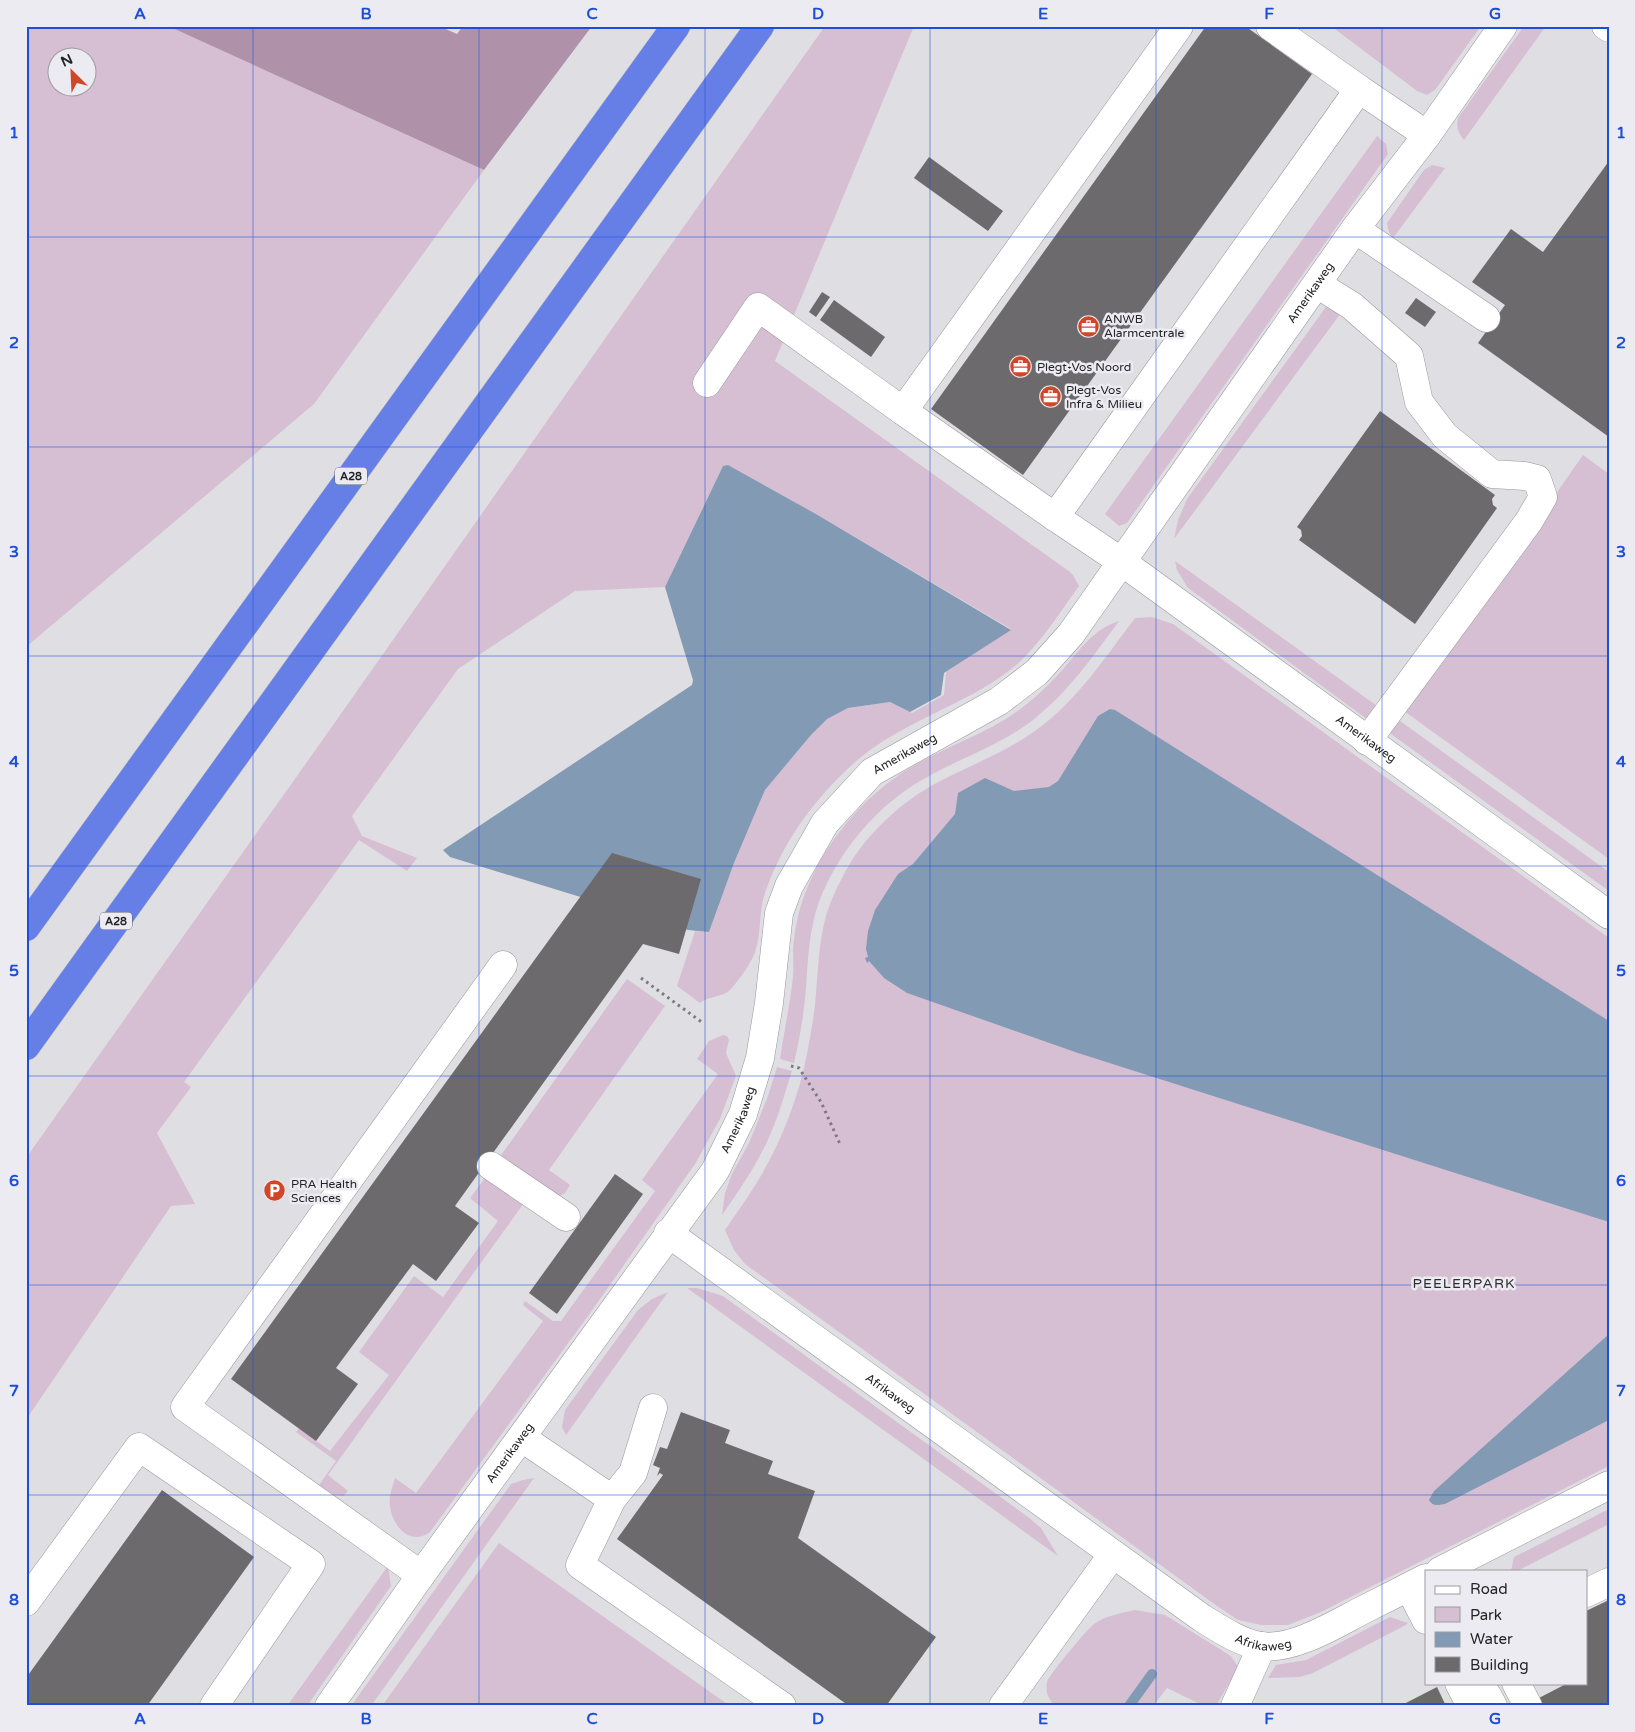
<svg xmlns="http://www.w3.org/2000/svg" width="1635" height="1732" font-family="'Varela Round',sans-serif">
  <rect width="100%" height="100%" fill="#dfdee3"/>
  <g fill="#d7bfd3" fill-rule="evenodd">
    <path d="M 26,26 L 168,26 L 484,170 L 314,404 L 26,647 ZM 58,58 L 88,58 L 88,88 L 58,88 Z"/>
    <path d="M 825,26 L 914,26 L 775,361 L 1070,572 L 1073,575 L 1079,586 C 1061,611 1038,647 1015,666 C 980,695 937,710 897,733 C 867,749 842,772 820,798 C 795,827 774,863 763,900 C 759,916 761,937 755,952 C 750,965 740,979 730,990 C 724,997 708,996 700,1003 L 677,986 L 695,931 L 709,932 L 734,863 L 765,790 L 811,735 L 827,718 L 848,708 L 890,702 L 912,713 L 944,695 L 946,672 L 1011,629 L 816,514 L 728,465 L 723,466 L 665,587 L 575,591 L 458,669 L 352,816 L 362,836 L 417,858 L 407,871 L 359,840 L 184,1082 L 191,1087 L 157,1133 L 195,1204 L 171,1206 L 26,1420 L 26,1158 L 319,745 Z"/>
    <path d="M 1331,26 L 1481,26 L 1435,90 L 1427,95 L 1417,91 Z"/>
    <path d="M 1524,26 L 1546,26 L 1464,140 C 1458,133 1456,127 1458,118 Z"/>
    <path d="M 1377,136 L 1386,144 L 1388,154 L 1127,523 L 1119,526 L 1105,514 Z"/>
    <path d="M 1432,165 L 1445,168 L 1393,238 L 1389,232 L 1387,223 L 1424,170 Z"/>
    <path d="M 1326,307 L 1336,308 L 1341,313 L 1174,539 L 1178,520 L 1187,499 Z"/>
    <path d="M 1583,455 L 1609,474 L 1609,859 L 1404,711 Z"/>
    <path d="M 1175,561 L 1380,708 L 1371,722 L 1188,588 L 1177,570 Z"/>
    <path d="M 1152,617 L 1173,624 L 1609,938 L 1609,1466 L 1321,1612 L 1288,1625 L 1261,1625 L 1238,1620 L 1217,1606 L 745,1264 L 734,1250 L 725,1230 C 735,1215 746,1200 756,1184 C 780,1145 798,1100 807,1054 C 810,1038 813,1021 815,1005 C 818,975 818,945 826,916 C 832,896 842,877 852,860 C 869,834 893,811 918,794 C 955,770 999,757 1035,731 C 1077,701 1104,659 1135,618 Z"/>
    <path d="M 1119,621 C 1092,658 1066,695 1029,723 C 993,749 949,762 912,786 C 870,814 837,855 819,902 C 809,930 808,959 806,988 C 804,1013 800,1038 794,1063 L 780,1059 C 784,1032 790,1004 793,977 C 794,968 793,959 793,950 C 794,935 797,917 802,902 C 819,851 855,805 899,775 C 936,749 982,737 1019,710 C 1035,698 1050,684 1063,669 C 1080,650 1093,629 1119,621 Z"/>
    <path d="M 1396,718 L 1609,872 L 1609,891 L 1391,734 L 1391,728 Z"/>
    <path d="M 627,979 L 665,1006 L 549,1170 L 570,1185 L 565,1193 L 558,1197 L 499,1158 Z"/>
    <path d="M 723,1035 L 727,1036 L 729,1040 L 726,1053 L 736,1076 L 720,1119 L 695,1164 L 588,1316 L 430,1532 C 407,1549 387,1519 390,1497 C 391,1491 393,1484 395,1478 L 416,1493 L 543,1321 L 523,1305 L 525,1301 L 553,1321 L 561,1321 L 655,1191 L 642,1180 L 718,1074 L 697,1059 L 709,1041 Z"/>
    <path d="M 777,1067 L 792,1071 C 784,1095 778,1119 767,1142 C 755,1167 739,1191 722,1215 L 725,1193 L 732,1174 L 749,1143 L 768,1096 Z"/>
    <path d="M 486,1177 L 524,1203 L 328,1475 L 348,1491 L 343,1496 L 334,1495 L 319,1485 L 336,1461 L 296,1432 L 299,1428 L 330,1451 L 389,1375 L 359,1352 L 414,1276 L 443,1297 L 498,1221 L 470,1198 Z"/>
    <path d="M 687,1288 L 697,1288 L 723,1296 L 1028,1517 L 1041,1528 L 1058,1556 Z"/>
    <path d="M 668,1292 L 566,1435 L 562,1427 L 565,1410 L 638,1310 L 652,1299 Z"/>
    <path d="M 534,1478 L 371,1706 L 351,1706 L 511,1484 L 523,1480 Z"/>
    <path d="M 1609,1509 L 1609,1524 L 1517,1571 L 1511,1571 L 1514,1557 Z"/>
    <path d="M 499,1543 L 730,1706 L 382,1706 Z"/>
    <path d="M 388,1566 L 391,1586 L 307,1706 L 287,1706 Z"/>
    <path d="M 1135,1610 L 1165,1615 L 1231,1656 L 1238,1667 L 1216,1706 L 1204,1706 L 1167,1688 L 1153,1706 L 1056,1706 C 1048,1700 1045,1691 1047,1682 C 1049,1675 1087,1629 1094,1624 C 1105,1616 1121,1613 1135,1610 Z"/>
    <path d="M 1390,1617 L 1408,1623 L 1406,1625 L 1313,1673 L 1300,1677 L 1268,1678 L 1276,1665 L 1306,1660 Z"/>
  </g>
  <path fill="#af92aa" d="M 168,26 L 439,26 L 457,34 L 463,26 L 592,26 L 484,170 Z"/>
  <g fill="#829ab4">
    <path d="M 728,465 L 816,514 L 1011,630 L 944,673 L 941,695 L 910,712 L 890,702 L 848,708 L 827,719 L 811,735 L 765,790 L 734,863 L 709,932 L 688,930 L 450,857 L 443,850 L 692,685 L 693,680 L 665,587 L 723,466 Z"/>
    <path d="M 1110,709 L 1115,710 L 1609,1021 L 1609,1222 L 1078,1053 L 907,993 L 884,978 L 869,961 L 867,963 L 865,958 L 868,957 L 866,949 L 868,931 L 875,910 L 898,874 L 913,864 L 955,814 L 958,793 L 985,778 L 1014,791 L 1049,787 L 1058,781 L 1098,716 Z"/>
    <path d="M 1609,1334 L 1609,1420 L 1445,1504 C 1438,1505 1433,1507 1429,1500 L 1434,1491 Z"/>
  </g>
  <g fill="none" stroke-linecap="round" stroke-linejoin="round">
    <path stroke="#829ab4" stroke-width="10" d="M 1129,1706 L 1152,1674"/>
  </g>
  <g fill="#6d6a6e">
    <path d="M 1206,26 L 1245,26 L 1312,74 L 1023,475 L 931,409 Z"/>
    <path d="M 929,157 L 1003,211 L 988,231 L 914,178 Z"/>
    <path d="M 1609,161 L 1609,437 L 1478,343 L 1505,305 L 1472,282 L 1511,229 L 1543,252 Z"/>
    <path d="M 822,292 L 830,297 L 816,317 L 809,312 Z"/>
    <path d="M 1416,298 L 1436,312 L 1425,327 L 1405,313 Z"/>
    <path d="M 834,300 L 885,337 L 871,357 L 820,320 Z"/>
    <path d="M 1380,411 L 1495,495 L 1492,499 L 1493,505 L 1497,508 L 1415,624 L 1299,540 L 1302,536 L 1301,530 L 1297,527 Z"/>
    <path d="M 612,853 L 701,879 L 679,954 L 643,944 L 455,1206 L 479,1223 L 436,1281 L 413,1264 L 336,1368 L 358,1384 L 316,1441 L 231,1379 Z"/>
    <path d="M 615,1174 L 643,1194 L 557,1314 L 529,1293 Z"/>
    <path d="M 681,1412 L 730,1430 L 725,1443 L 773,1461 L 768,1474 L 815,1491 L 798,1538 L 936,1637 L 886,1706 L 849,1706 L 617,1539 L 663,1475 L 660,1473 L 657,1476 L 660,1468 L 653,1465 L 660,1447 L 667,1449 Z"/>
    <path d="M 162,1490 L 254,1557 L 147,1706 L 26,1706 L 26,1678 Z"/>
    <path d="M 1609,1600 L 1609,1706 L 1541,1706 L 1537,1699 L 1566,1684 L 1566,1683 L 1586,1683 L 1586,1611 Z"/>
    <path d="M 1437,1687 L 1446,1706 L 1400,1706 Z"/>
  </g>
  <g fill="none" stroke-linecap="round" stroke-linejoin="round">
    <defs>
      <g id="minor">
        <path d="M 1270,26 L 1359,89"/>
        <path d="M 1606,26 L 1609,28"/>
        <path id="s1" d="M 1427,135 L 1359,89 L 1055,517 L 1122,562 L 1609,915"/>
        <path d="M 1355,229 L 1486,318"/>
        <path d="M 1317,284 L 1352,306 L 1409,356 L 1419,402 L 1445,436 L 1492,474 L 1525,476 L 1537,479 L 1543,497 L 1529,521 L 1367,741"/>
        <path d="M 707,383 L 758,307 L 903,411"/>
        <path d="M 1055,517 L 903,411 L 1179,26"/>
        <path d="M 491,1166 L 566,1217"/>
        <path id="s2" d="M 668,1233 L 1202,1618 C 1220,1629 1239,1642 1260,1646 C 1292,1651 1334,1625 1361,1611 C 1383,1600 1404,1589 1426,1578"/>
        <path d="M 653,1408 L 633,1473 L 612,1499 L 580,1565 L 782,1706"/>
        <path d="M 522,1438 L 612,1499"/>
        <path d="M 1440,1571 L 1609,1485"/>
        <path d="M 421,1575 L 185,1407 L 503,965"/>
        <path d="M 1409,1587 L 1426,1620"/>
        <path d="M 1586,1593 L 1609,1582"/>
        <path d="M 26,1602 L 139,1447 L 311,1564 L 214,1706"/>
        <path d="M 1459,1683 L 1470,1704 L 1487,1695 L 1493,1706"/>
        <path d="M 1516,1683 L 1528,1706"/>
        <path id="s3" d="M 329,1706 L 421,1575 L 715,1171 L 743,1114 L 760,1058 L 769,1003 L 779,913 L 789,886 L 825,823 L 872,772 L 999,701 L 1037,672 L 1071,634 L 1355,229 L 1427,135 L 1503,26"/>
        <path d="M 1003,1706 L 1113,1554"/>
        <path d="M 1235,1706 L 1262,1646"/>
      </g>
      <g id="highway">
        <path d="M 26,927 L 676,26"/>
        <path d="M 26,1046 L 760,26"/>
      </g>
    </defs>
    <use href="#minor" stroke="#98979c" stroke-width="29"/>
    <use href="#highway" stroke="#bdbdbe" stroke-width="29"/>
    <g stroke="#7b7a7e" stroke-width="3" stroke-dasharray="2.5 4" stroke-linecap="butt">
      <path d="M 641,978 L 703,1023"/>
      <path d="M 791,1066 L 799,1068 L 821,1102 L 840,1144"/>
    </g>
    <use href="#minor" stroke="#fff" stroke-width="28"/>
    <use href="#highway" stroke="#667fe6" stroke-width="28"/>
  </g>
  <path fill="none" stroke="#1d4ed8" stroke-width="1" stroke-opacity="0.55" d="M 253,26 L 253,1706M 479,26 L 479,1706M 705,26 L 705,1706M 930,26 L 930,1706M 1156,26 L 1156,1706M 1382,26 L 1382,1706M 26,237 L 1609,237M 26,447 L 1609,447M 26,656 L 1609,656M 26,866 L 1609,866M 26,1076 L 1609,1076M 26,1285 L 1609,1285M 26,1495 L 1609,1495"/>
  <defs>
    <symbol id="office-disc" viewBox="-11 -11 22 22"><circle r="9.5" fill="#d04629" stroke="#ecebf1"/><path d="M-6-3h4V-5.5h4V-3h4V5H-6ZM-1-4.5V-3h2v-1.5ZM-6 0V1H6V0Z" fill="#fff"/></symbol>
    <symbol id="parking-disc" viewBox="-11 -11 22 22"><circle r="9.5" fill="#d04629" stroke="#ecebf1"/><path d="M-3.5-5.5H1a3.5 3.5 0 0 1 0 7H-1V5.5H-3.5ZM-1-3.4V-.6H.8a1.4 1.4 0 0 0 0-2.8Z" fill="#fff"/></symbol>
  </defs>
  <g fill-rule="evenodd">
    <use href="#office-disc" x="1076" y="314" width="25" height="25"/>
    <use href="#office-disc" x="1008" y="354" width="25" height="25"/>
    <use href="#office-disc" x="1038" y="384" width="25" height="25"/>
    <use href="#parking-disc" x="262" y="1178" width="25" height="25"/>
  </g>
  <g text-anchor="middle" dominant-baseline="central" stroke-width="5" stroke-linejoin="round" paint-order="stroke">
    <g fill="#ecebf1" stroke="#606063" stroke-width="1">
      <rect x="335" y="467.5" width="32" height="17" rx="4"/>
      <rect x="100" y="912.5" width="32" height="17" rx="4"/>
    </g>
    <g font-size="11" font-weight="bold" fill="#242426">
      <text x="351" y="476">A28</text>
      <text x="116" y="921">A28</text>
    </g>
    <g font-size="12" fill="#242426" stroke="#ecebf1">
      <text stroke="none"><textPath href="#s3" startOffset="1760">Amerikaweg</textPath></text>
      <text stroke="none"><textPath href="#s1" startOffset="989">Amerikaweg</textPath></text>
      <text stroke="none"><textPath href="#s3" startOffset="1136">Amerikaweg</textPath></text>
      <text stroke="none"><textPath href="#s3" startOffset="716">Amerikaweg</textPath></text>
      <text stroke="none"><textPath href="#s2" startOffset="274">Afrikaweg</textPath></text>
      <text stroke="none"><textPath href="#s3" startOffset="311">Amerikaweg</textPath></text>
      <text stroke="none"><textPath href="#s2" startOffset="726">Afrikaweg</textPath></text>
    </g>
    <g font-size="12" fill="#242426" stroke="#ecebf1" text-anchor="start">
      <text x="1104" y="319">ANWB<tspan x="1104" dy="14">Alarmcentrale</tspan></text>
      <text x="1037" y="367">Plegt-Vos Noord</text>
      <text x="1066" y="390">Plegt-Vos<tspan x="1066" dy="14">Infra &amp; Milieu</tspan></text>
      <text x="291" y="1184">PRA Health<tspan x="291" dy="14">Sciences</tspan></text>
    </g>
    <g font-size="14" letter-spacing="1" fill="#2d2c30" stroke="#ecebf1">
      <text x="1464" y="1283">PEELERPARK</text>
    </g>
  </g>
  <rect width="1635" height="1732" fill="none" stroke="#ecebf1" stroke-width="55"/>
  <rect x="1425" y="1570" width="162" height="115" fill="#ecebf1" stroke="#9c9ba0"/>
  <rect x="1435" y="1586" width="25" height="8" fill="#ffffff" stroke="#9c9ba0"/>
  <text x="1470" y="1594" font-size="15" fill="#242426">Road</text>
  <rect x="1435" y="1607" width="25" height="15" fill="#d7bfd3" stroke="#9c9ba0"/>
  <text x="1470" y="1620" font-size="15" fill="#242426">Park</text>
  <rect x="1435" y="1632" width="25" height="15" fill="#829ab4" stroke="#9c9ba0"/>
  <text x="1470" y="1644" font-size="15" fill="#242426">Water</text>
  <rect x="1435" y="1657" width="25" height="15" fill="#6d6a6e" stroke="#9c9ba0"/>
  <text x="1470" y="1670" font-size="15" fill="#242426">Building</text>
  <g transform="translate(72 72) rotate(336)"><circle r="24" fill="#ecebf1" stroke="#9c9ba0"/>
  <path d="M0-4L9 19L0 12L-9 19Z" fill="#d04629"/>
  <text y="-8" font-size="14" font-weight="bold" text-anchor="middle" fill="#242426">N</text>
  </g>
  <rect x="28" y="28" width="1580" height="1676" fill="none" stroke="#1d4ed8" stroke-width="2"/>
  <g font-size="16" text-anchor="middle" font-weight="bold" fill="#1d4ed8">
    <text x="140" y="19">A</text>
    <text x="366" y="19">B</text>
    <text x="592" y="19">C</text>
    <text x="818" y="19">D</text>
    <text x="1043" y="19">E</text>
    <text x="1269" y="19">F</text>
    <text x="1495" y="19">G</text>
    <text x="14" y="138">1</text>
    <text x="1621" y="138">1</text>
    <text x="14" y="348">2</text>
    <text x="1621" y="348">2</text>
    <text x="14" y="557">3</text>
    <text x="1621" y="557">3</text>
    <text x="14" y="767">4</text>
    <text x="1621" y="767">4</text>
    <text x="14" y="976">5</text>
    <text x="1621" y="976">5</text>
    <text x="14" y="1186">6</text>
    <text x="1621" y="1186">6</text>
    <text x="14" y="1396">7</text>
    <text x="1621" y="1396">7</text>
    <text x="14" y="1605">8</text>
    <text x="1621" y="1605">8</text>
    <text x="140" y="1724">A</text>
    <text x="366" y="1724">B</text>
    <text x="592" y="1724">C</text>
    <text x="818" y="1724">D</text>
    <text x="1043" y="1724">E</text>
    <text x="1269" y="1724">F</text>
    <text x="1495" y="1724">G</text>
  </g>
</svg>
